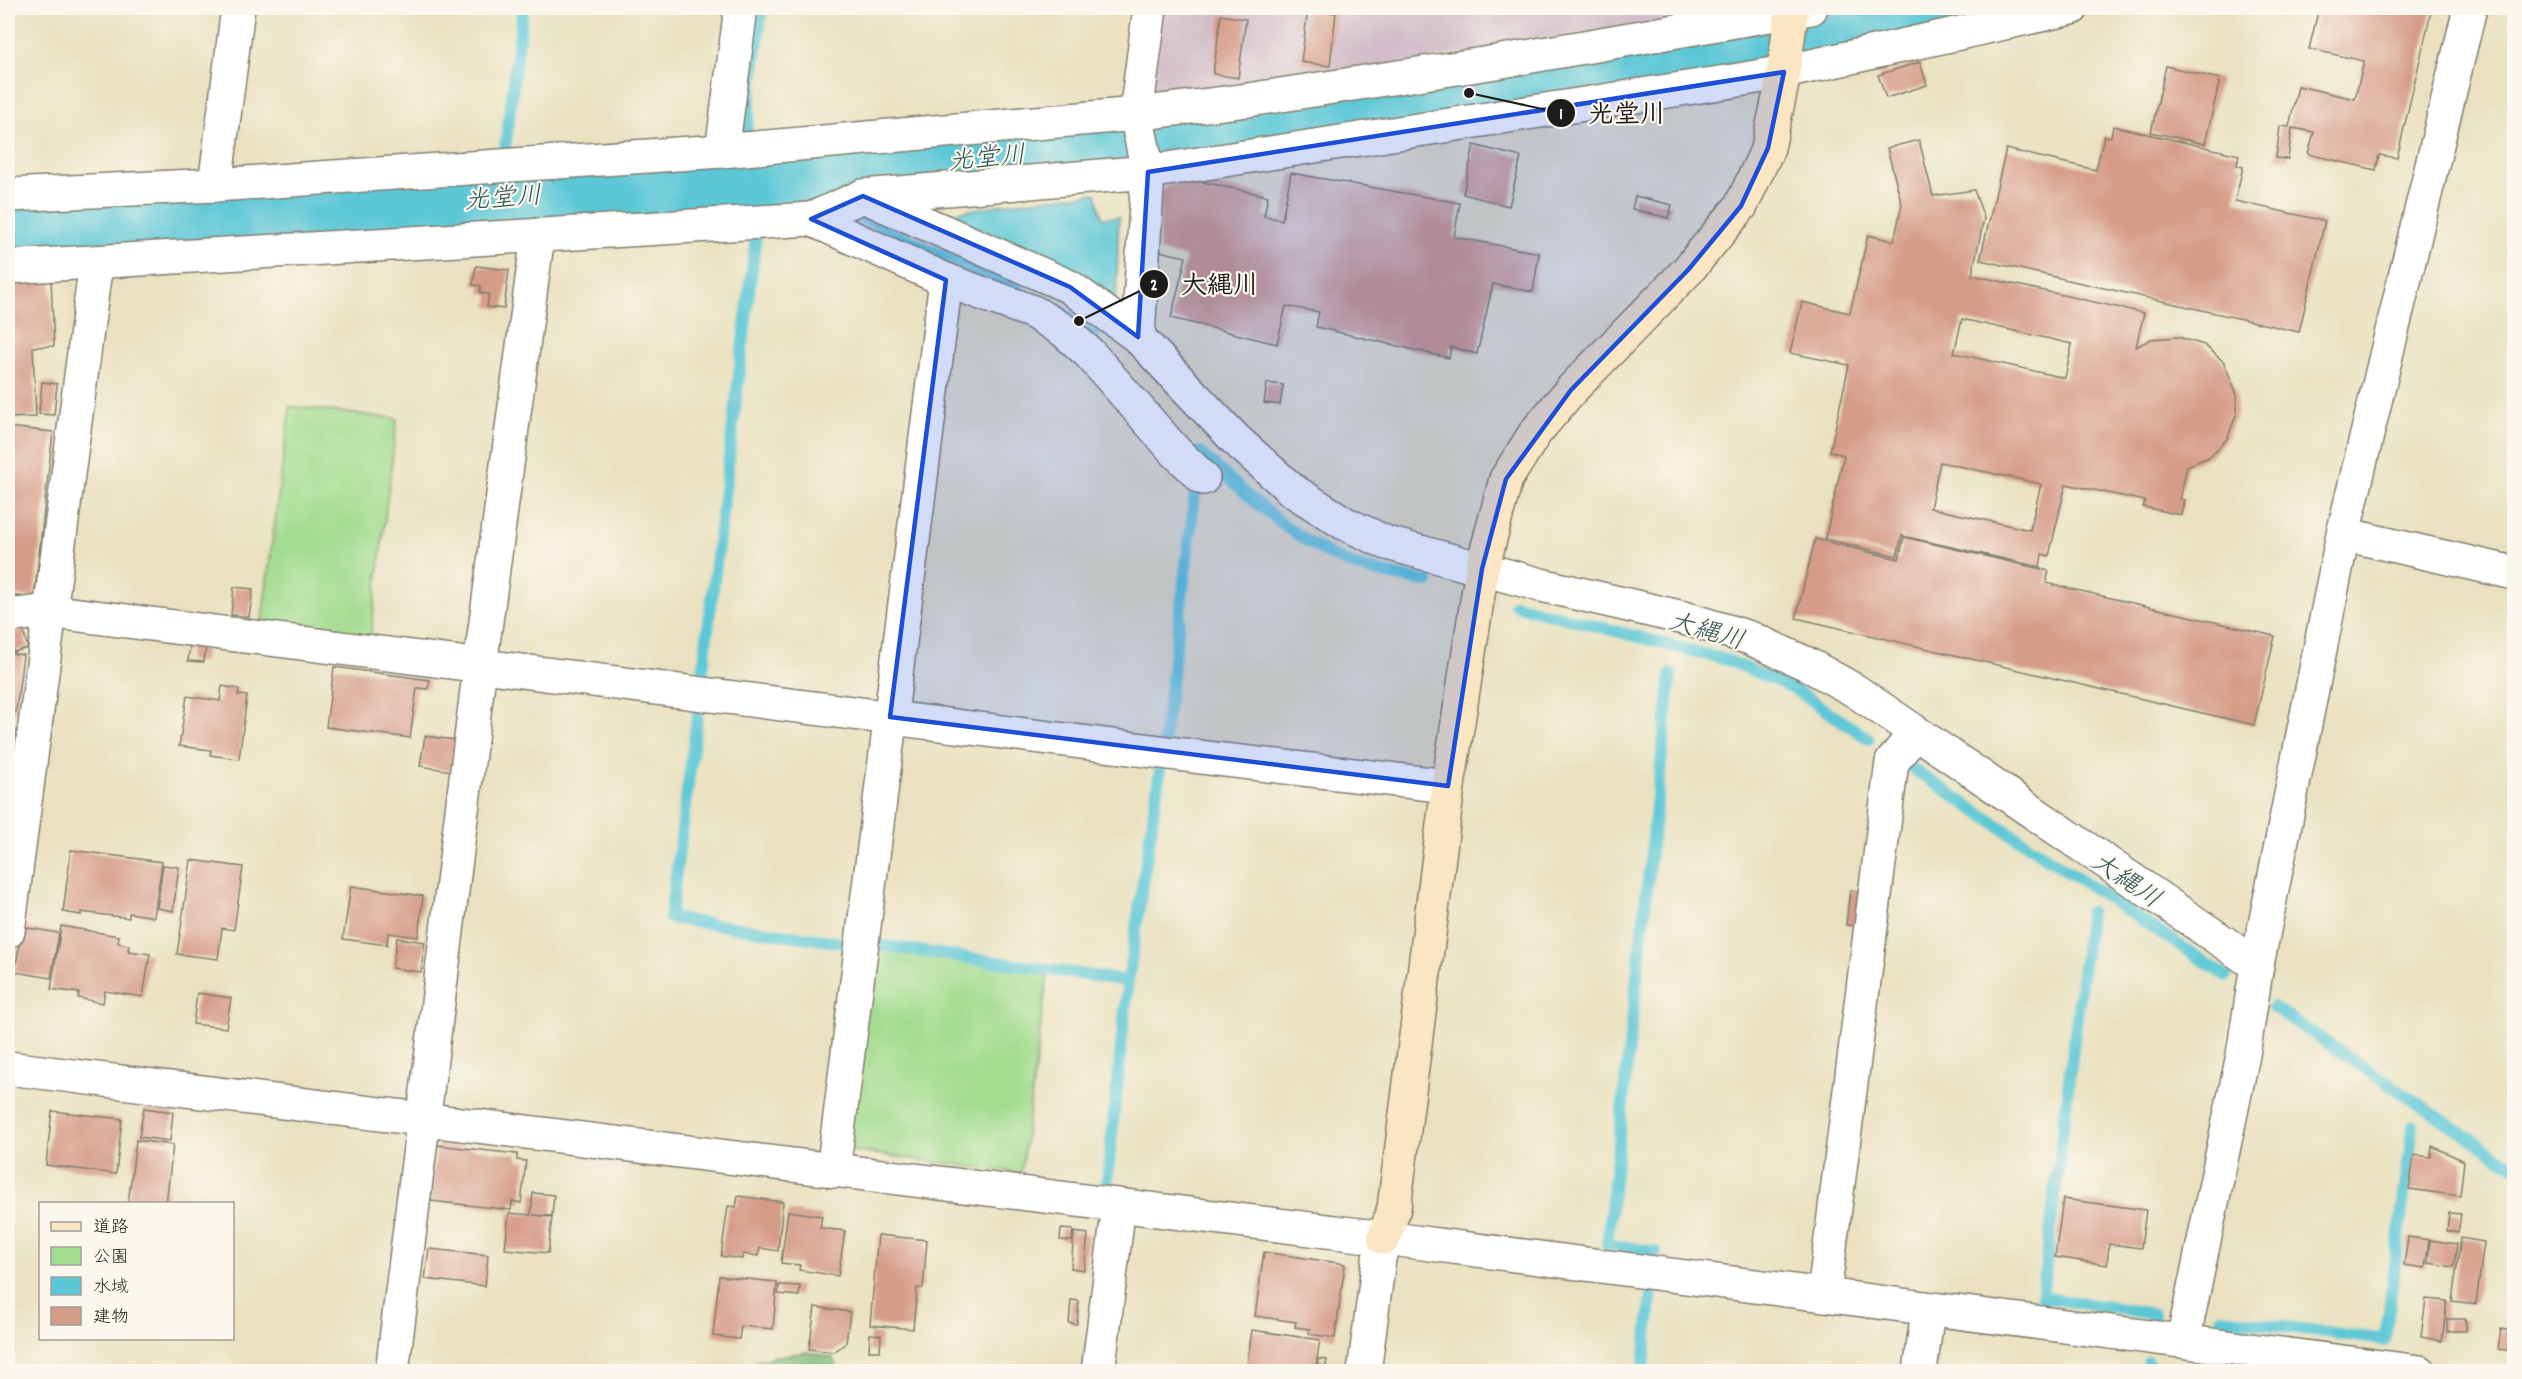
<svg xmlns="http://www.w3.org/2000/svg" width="2522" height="1379" font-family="Dekko,'Klee One',sans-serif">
  <rect width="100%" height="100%" fill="#fbf7ec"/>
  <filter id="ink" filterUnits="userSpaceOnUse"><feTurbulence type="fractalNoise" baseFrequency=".0167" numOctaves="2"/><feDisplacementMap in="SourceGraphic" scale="12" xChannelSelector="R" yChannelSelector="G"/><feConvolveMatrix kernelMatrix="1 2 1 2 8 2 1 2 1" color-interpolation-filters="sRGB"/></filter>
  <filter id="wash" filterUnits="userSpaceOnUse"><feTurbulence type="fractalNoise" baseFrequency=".008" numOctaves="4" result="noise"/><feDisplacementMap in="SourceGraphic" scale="24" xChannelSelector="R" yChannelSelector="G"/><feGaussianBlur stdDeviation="1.35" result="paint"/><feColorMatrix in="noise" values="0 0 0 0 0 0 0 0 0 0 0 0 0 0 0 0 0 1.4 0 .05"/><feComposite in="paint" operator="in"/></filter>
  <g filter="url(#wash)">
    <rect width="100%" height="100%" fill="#e9e1bf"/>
    <path fill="#d2bdc8" d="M 1162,8 L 1753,8 L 1150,103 Z"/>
    <g fill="#a2dc8e" stroke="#5f7c55" stroke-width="1.5">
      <path d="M 290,406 L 397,419 L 370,642 L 261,628 Z"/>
      <path d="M 871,947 L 1048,972 L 1021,1173 L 845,1150 Z"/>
    </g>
    <path fill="#81bc79" stroke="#4e6c4a" stroke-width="1.5" d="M 807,1352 L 832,1357 L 840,1371 L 726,1371 L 772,1357 Z"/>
    <path fill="#5cc7d6" stroke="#3c7279" stroke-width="1.5" d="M 1096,193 L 1102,218 L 1119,217 L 1116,305 L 1087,278 L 945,214 L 1017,202 Z"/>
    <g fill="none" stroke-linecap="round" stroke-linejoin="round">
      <g stroke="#5cc7d6" stroke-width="12">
        <path d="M 746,132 L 762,8"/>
        <path d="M 505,149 L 523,8"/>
        <path d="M 775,179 L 1019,290"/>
        <path d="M 1061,312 L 1079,321 L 1094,338"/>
        <path d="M 1199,452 C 1247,494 1295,543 1356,566 C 1379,574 1405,577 1428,582"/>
        <path d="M 1515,605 L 1727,660 L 1791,687 L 1869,739"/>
        <path d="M 701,686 L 756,237"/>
        <path d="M 699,703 L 670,918 L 850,944"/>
        <path d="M 1164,741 L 1195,494"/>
        <path d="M 1910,767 L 2226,976"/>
        <path d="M 2090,912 L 2042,1297 L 2154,1314"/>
        <path d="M 871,944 L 1128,981"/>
        <path d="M 2273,1007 L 2514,1167"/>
        <path d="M 1107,1182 L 1128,981 L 1161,764"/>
        <path d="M 1656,1252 L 1607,1244 L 1671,674"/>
        <path d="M 2221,1318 L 2385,1340 L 2413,1126"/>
        <path d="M 1643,1372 L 1652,1293"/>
        <path d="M 2147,1372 L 2148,1362"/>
      </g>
      <path stroke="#5cc7d6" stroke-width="70" d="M 8,234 L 594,194 L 1163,144 L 1485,90 L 1659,65 L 1957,8"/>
    </g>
    <g id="blocks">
      <g fill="#d59c88" fill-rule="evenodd">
        <path d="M 2319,8 L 2432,8 L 2397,158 L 2379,155 L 2376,170 L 2308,154 L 2314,132 L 2292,128 L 2288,159 L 2276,158 L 2280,126 L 2289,127 L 2298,86 L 2355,99 L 2364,61 L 2309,49 Z"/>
        <path d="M 1308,9 L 1336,13 L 1330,66 L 1301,62 Z"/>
        <path d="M 1221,15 L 1246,19 L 1238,78 L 1213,74 Z"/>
        <path d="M 1920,62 L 1927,85 L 1886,98 L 1878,75 Z"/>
        <path d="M 2166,66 L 2220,79 L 2205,144 L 2151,132 Z"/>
        <path d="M 2113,126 L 2239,155 L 2237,165 L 2243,167 L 2235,201 L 2325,221 L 2299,332 L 1980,260 L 2006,149 L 2096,170 L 2104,136 L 2111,137 Z"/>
        <path d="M 1919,140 L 1933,196 L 1974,190 L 1984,218 L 1972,275 L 2144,313 L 2136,347 L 2151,339 L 2178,337 L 2204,345 L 2224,362 L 2237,395 L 2237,413 L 2227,439 L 2209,457 L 2187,466 L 2180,499 L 2184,500 L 2181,515 L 2143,507 L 2145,501 L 2066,484 L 2049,556 L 2042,554 L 2040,567 L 1902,536 L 1897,556 L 1825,539 L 1844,455 L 1830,451 L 1849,365 L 1790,353 L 1802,302 L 1850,313 L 1868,235 L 1894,241 L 1902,205 L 1887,148 ZM 1962,319 L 2072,344 L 2065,378 L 1954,353 ZM 1940,462 L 2041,484 L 2030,530 L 1930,508 Z"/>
        <path d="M 1474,145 L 1521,157 L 1509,206 L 1463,194 Z"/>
        <path d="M 1291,173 L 1460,203 L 1454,237 L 1539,253 L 1533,292 L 1493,284 L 1477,354 L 1451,347 L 1449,358 L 1316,327 L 1319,312 L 1286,306 L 1277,344 L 1171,318 L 1186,257 L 1159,251 L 1160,194 L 1166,186 L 1194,180 L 1268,196 L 1264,216 L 1282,220 Z"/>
        <path d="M 1635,196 L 1672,205 L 1668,218 L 1632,209 Z"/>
        <path d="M 476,266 L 509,270 L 504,309 L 487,307 L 489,294 L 480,293 L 481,286 L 473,285 Z"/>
        <path d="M 51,278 L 54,346 L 33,347 L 36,417 L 8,418 L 8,280 Z"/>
        <path d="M 42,382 L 57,384 L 54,415 L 39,414 Z"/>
        <path d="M 1267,383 L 1283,385 L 1280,405 L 1264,403 Z"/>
        <path d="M 8,427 L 53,432 L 34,598 L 8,595 Z"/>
        <path d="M 1904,537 L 2049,571 L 2046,583 L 2275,636 L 2254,725 L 1796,618 L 1815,539 L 1899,559 Z"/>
        <path d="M 234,587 L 253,589 L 249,617 L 231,615 Z"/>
        <path d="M 23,630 L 28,648 L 13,652 L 8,634 Z"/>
        <path d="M 190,645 L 206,646 L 204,662 L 188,661 Z"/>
        <path d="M 8,653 L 23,655 L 16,712 L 8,711 Z"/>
        <path d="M 334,667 L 430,680 L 428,689 L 417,688 L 410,738 L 326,727 Z"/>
        <path d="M 222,686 L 239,689 L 238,695 L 247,696 L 239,759 L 210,755 L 211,750 L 179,746 L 187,696 L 220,701 Z"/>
        <path d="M 425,736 L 455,740 L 451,771 L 420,766 Z"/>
        <path d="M 71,850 L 162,862 L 154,917 L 129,913 L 129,918 L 81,912 L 81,915 L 63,912 Z"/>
        <path d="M 191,860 L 243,867 L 234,930 L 222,928 L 218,959 L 177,954 Z"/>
        <path d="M 163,865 L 179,867 L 173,911 L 157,908 Z"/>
        <path d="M 351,886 L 423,896 L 418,937 L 388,933 L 387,945 L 343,939 Z"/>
        <path d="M 1850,890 L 1863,892 L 1859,926 L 1846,925 Z"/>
        <path d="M 61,926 L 119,936 L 118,943 L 129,945 L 128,951 L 150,954 L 143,997 L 105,991 L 103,1003 L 78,998 L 79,993 L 51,989 Z"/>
        <path d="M 22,927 L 59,933 L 51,978 L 15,972 Z"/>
        <path d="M 397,938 L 425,942 L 421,972 L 392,968 Z"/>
        <path d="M 197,993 L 231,998 L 226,1028 L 193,1024 Z"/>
        <path d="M 144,1108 L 173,1112 L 170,1141 L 139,1137 Z"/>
        <path d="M 52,1111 L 122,1119 L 116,1174 L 46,1165 Z"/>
        <path d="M 136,1140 L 173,1145 L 166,1204 L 128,1204 Z"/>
        <path d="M 436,1145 L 517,1154 L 517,1160 L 526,1161 L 521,1203 L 512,1201 L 511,1210 L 431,1201 Z"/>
        <path d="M 2432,1146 L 2464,1161 L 2460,1196 L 2409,1189 L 2414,1155 L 2431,1157 Z"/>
        <path d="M 533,1193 L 554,1195 L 552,1216 L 533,1215 L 552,1217 L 548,1253 L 505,1249 L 509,1213 L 531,1215 Z"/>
        <path d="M 738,1196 L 783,1202 L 778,1251 L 760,1248 L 758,1256 L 743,1254 L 742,1259 L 721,1256 L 728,1206 L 736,1207 Z"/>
        <path d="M 2063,1199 L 2146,1210 L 2141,1248 L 2109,1244 L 2107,1265 L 2055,1257 Z"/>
        <path d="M 788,1211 L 822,1216 L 820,1228 L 845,1231 L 838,1276 L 799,1270 L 800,1265 L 781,1263 Z"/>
        <path d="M 2449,1213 L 2461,1214 L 2458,1233 L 2447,1231 Z"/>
        <path d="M 1061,1229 L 1073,1230 L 1072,1241 L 1060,1240 Z"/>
        <path d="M 1074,1232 L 1088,1234 L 1084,1270 L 1071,1268 Z"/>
        <path d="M 878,1235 L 927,1240 L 923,1288 L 917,1288 L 913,1329 L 870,1325 Z"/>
        <path d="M 2408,1237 L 2429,1240 L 2425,1268 L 2404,1265 Z"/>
        <path d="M 2461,1238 L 2484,1242 L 2476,1304 L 2452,1301 Z"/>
        <path d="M 2430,1240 L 2457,1244 L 2454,1267 L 2428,1263 Z"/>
        <path d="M 429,1249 L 488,1255 L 485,1286 L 425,1279 Z"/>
        <path d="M 1264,1252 L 1345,1264 L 1335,1338 L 1309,1334 L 1310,1329 L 1295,1327 L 1296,1322 L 1255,1316 Z"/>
        <path d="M 719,1276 L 777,1282 L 773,1329 L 741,1326 L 739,1339 L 713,1336 Z"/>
        <path d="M 779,1285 L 800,1286 L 799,1296 L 778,1294 Z"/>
        <path d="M 2426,1299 L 2447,1301 L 2442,1341 L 2421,1337 Z"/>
        <path d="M 1071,1300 L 1079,1301 L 1077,1324 L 1069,1323 Z"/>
        <path d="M 815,1307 L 850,1312 L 846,1343 L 834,1352 L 809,1349 Z"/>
        <rect x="2447" y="1319" width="19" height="12"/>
        <path d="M 2501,1329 L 2514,1331 L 2513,1351 L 2498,1349 Z"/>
        <path d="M 1252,1330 L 1320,1340 L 1315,1372 L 1246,1372 Z"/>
        <path d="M 870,1334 L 881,1335 L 880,1351 L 869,1351 Z"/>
        <path d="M 1318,1359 L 1327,1360 L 1325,1370 L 1317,1369 Z"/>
      </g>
    </g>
  </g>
  <g filter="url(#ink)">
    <use href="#blocks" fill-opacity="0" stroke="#827e6e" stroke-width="1.5"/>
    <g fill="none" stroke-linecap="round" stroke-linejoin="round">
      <defs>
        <g id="street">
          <path d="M 741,8 L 722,151 L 1136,114 L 1248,100 L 1496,62 L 1811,8"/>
          <path d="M 215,185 L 238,8"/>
          <path d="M 8,195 L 215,185 L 722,151"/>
          <path d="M 863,196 L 1070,287 L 1138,337 L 1235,439 L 1292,490 L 1344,523 L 1387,543 L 1541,585 L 1684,618 L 1750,638 L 1807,664 L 1854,690 L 2257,965"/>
          <path d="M 811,219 L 863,196 L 1148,172 L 1739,80 L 1784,72 L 2072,8"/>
          <path d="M 8,267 L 811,219 L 946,280 L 1033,312 L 1063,330 L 1089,353 L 1175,451 L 1203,478"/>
          <path d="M 1138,337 L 1148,172 L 1136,114 L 1150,8"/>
          <path d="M 2343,534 L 2514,573"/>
          <path d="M 8,616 L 48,611 L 1216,759 L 1448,786"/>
          <path d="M 8,931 L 96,262"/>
          <path d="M 8,1068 L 1384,1238 L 2420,1372"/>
          <path d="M 833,1171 L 946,280"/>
          <path d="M 1824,1294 L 1892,762 L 1915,733"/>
          <path d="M 2183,1341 L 2243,1055 L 2257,965 L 2343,534 L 2470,8"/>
          <path d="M 392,1372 L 480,666 L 538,235"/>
          <path d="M 1098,1372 L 1119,1206"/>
          <path d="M 1364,1372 L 1379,1259 L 1384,1238"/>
          <path d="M 1920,1372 L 1928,1309"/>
        </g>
        <path id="secondary" d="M 1384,1238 L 1394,1208 L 1448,786 L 1482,569 L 1506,479 L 1535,433 L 1571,390 L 1688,270 L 1741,206 L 1768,148 L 1782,84 L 1792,8"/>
      </defs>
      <use href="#street" stroke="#827e6e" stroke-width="36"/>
      <use href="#secondary" stroke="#827e6e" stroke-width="36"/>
      <use href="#street" stroke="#fff" stroke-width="33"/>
      <use href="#secondary" stroke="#fbe6c3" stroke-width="33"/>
    </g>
  </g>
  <path fill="#1d4ed8" fill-opacity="0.2" stroke="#1d4ed8" stroke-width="4.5" stroke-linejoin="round" d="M 1784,72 L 1768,148 L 1741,206 L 1688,270 L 1571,390 L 1506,479 L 1482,569 L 1448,786 L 890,717 L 946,280 L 811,219 L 863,196 L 1070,287 L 1138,337 L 1148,172 Z"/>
  <g text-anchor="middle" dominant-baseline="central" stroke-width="4.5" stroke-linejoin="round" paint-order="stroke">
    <g font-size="26" font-style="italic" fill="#32585d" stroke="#fbf7ec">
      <text transform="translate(987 160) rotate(-5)">光堂川</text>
      <text transform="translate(503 200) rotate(-4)">光堂川</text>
      <text transform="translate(1706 633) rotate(16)">大縄川</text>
      <text transform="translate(2125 882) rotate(34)">大縄川</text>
    </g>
  </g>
  <path fill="none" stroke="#1c1c1c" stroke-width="2" d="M1469 93L1561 113M1079 321L1154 284"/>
  <g fill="#1c1c1c" stroke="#fbf7ec" stroke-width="2">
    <circle cx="1469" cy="93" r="6"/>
    <circle cx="1079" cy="321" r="6"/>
    <circle cx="1561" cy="113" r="15"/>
    <circle cx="1154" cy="284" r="15"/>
  </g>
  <g font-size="18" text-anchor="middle" font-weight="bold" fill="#fff">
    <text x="1561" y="119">1</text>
    <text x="1154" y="290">2</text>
  </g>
  <g font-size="26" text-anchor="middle" font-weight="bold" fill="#1c1c1c" stroke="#fbf7ec" stroke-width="4.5" stroke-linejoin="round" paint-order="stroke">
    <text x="1627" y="122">光堂川</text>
    <text x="1220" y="293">大縄川</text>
  </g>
  <rect width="2522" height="1379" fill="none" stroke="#fbf7ec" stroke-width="30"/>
  <rect x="39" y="1202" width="195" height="138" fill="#fbf7ec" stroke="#a29f99" stroke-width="1.5"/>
  <rect x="51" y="1222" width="30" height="9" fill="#fbe6c3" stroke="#a29f99" stroke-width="1.5"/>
  <text x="93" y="1232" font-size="18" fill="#1c1c1c">道路</text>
  <rect x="51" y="1247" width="30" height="18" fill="#a2dc8e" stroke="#a29f99" stroke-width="1.5"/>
  <text x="93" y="1262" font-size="18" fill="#1c1c1c">公園</text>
  <rect x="51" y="1277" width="30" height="18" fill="#5cc7d6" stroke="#a29f99" stroke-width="1.5"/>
  <text x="93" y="1292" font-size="18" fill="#1c1c1c">水域</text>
  <rect x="51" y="1307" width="30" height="18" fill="#d59c88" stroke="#a29f99" stroke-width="1.5"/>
  <text x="93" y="1322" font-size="18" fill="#1c1c1c">建物</text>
</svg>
